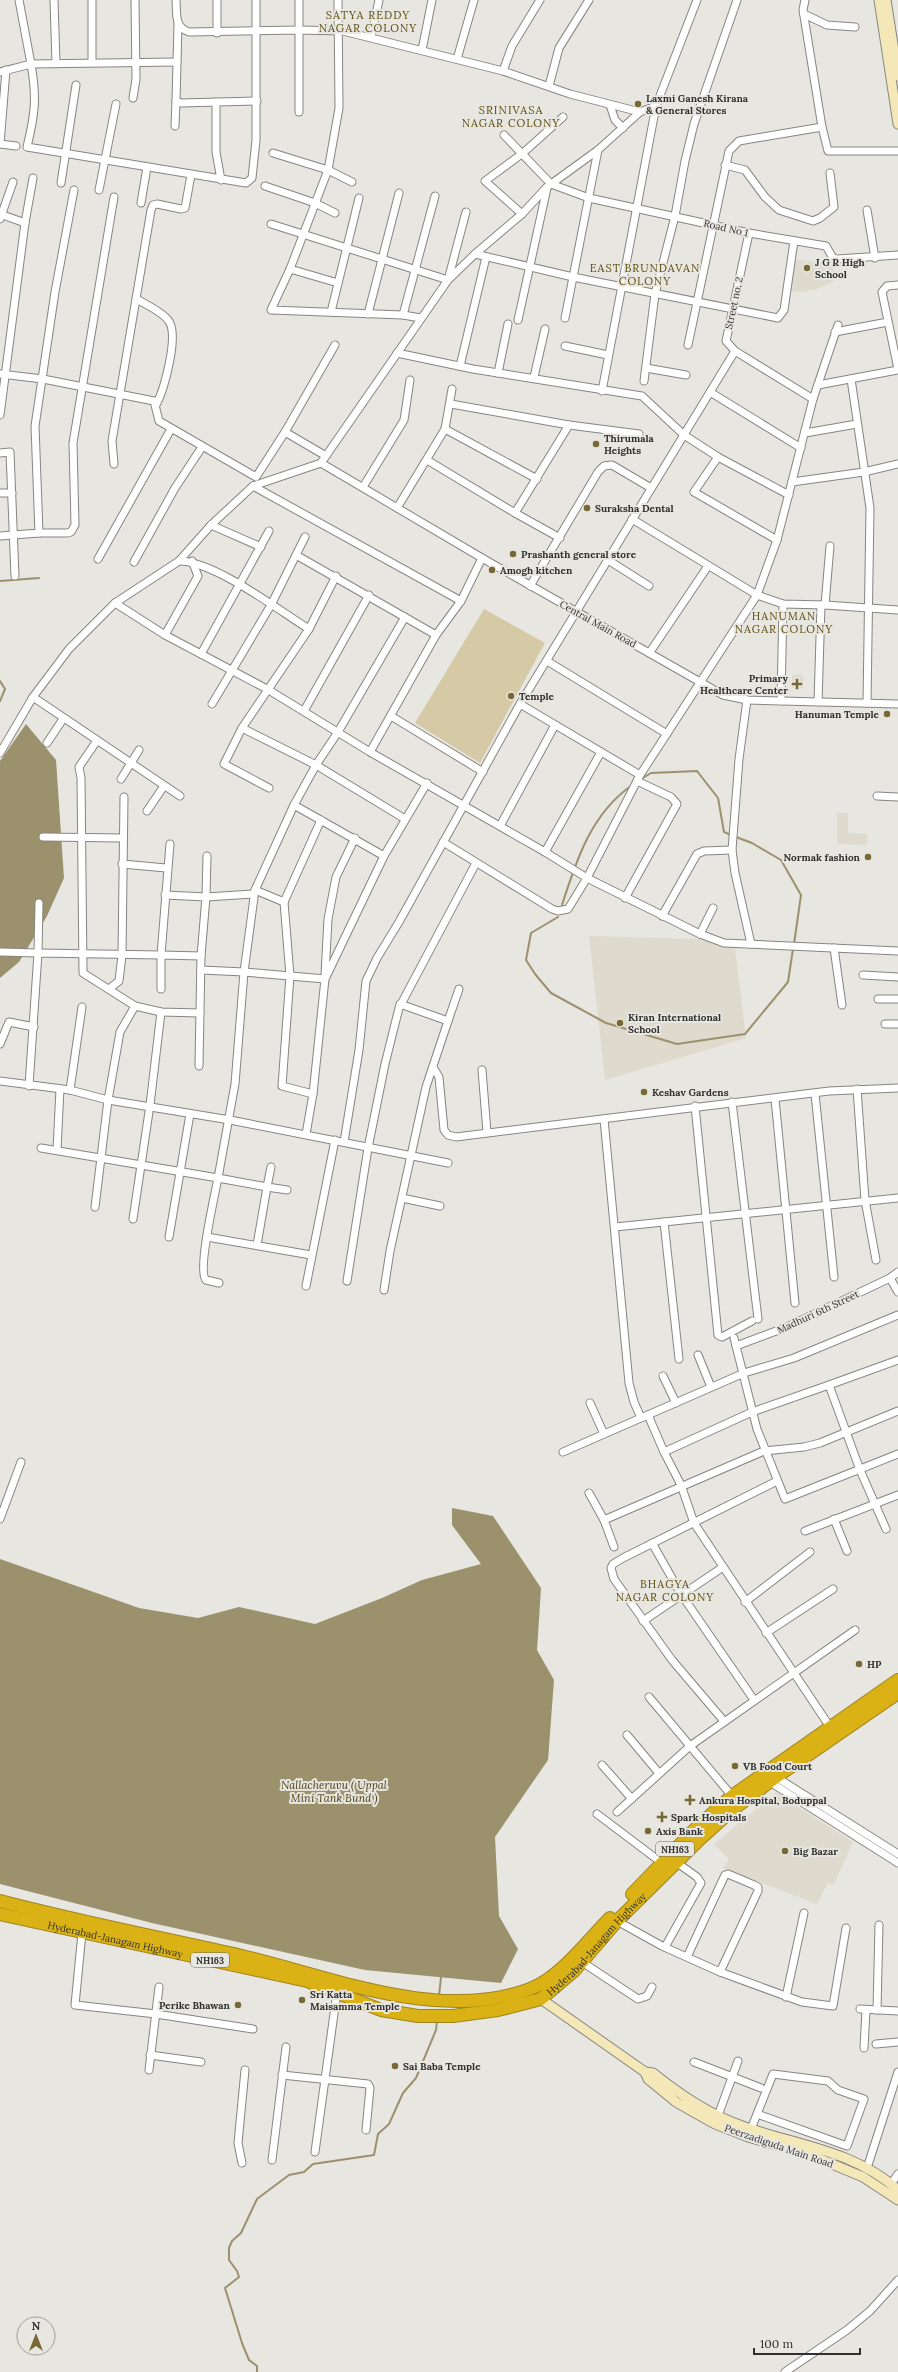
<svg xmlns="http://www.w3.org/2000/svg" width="898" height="2372" font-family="Lora,serif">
  <rect width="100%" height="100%" fill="#e7e6e0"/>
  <g fill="#dedacd">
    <path d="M 792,259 L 820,263 L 828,268 L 831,263 L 833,266 L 834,281 L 817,289 L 802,292 L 783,291 Z"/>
    <rect x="792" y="675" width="11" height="13"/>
    <path d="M 837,813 L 848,813 L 848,833 L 867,834 L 867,845 L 837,844 Z"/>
    <path d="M 589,936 L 734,940 L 746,1038 L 605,1080 Z"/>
    <path d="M 776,1793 L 853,1842 L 834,1884 L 828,1883 L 817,1904 L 723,1868 L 729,1859 L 714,1844 Z"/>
  </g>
  <path fill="#d5c9a6" d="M 484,609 L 545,643 L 480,763 L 415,723 Z"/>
  <g fill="#9c916d">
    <path d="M 26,724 L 56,760 L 64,878 L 47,916 L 19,962 L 0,978 L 0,761 Z"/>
    <path d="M 452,1508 L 493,1516 L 541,1588 L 537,1650 L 554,1680 L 548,1760 L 495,1837 L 499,1916 L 518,1949 L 501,1983 L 365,1970 L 152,1923 L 0,1884 L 0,1559 L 139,1608 L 198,1618 L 239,1607 L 315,1624 L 382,1598 L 422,1580 L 481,1564 L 452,1525 Z"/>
  </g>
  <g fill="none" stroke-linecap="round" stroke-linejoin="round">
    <g stroke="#9c916d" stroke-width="2">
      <path d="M 0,581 L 39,578"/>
      <path d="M 0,681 L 5,689 L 0,701"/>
      <path d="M 641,779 L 651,773 L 697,771 L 718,798 L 724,832 L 731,835"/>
      <path d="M 736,837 L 752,843 L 781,860 L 801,895 L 794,944"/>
      <path d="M 562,905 C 576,861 591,814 631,786"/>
      <path d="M 558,917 L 531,933 L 526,960 L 535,974 L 551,993 L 606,1023 L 677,1044 L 745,1034 L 788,982 L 793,949"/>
      <path d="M 439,1996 L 441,1977"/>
      <path d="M 257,2372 L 257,2366 L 249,2360 L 242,2343 L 225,2288 L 239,2277 L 237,2271 L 229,2260 L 229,2248 L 232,2241 L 241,2233 L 257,2199 L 289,2175 L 304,2172 L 313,2164 L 374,2155 L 378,2134 L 389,2124 L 403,2093 L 416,2078 L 436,2030 L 437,2021"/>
    </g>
    <defs>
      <g id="street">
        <path d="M 19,0 L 31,64 L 177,62"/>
        <path d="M 54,0 L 56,63"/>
        <path d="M 92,0 L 92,62"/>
        <path d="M 176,0 C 177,14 174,27 189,32 L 299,30 L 343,31 L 503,71 L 570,94 L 640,112 L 598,150 L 547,187 L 522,214 L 475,254"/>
        <path d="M 299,0 L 299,112"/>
        <path d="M 338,0 L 339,108 L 328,170 L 290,269 L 271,310 L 403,315 L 421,318"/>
        <path d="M 804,14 L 827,25 L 855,27"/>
        <path d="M 178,24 L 176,101 L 181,103 L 257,101"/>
        <path d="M 217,33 L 217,0"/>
        <path d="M 371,37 L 379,0"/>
        <path d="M 422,50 L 432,0"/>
        <path d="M 457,59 L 474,0"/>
        <path d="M 503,71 L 512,46 L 540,0"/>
        <path d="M 0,72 L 31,64 C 37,98 35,114 27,147 L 246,183 L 252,178 L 256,140 L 256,0"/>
        <path d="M 549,86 L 559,48 L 589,0"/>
        <path d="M 133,98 L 136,79 L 135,0"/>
        <path d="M 216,102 L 216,152 L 221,180"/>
        <path d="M 610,105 L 615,120 L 623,128"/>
        <path d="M 640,112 L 656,106 L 697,0"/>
        <path d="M 175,126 L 176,101"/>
        <path d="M 822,127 L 828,151 L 898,151"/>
        <path d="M 504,135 L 551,184 L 589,198 L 749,233 L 826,246 L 833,258 L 837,259 L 898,255"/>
        <path d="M 0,144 L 6,70"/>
        <path d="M 0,144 L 16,146"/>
        <path d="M 273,153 L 328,170 L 352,182"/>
        <path d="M 725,165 L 745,170 L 765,197 L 779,210 L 813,221 L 820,218 L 834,207 L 830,173"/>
        <path d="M 61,183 L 76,85"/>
        <path d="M 265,186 L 315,203 L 335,213"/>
        <path d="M 99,190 L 116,104"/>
        <path d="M 141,203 L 147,167"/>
        <path d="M 867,210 L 875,258"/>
        <path d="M 0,214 L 25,223"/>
        <path d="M 522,214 L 485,181 L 523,153 L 563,117"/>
        <path d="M 0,219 L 13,182"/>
        <path d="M 271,224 L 448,280 L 466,212"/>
        <path d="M 749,233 L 726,341 L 735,351 L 813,399"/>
        <path d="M 290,269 L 338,283"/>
        <path d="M 898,285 L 887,286 L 882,292 L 898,369"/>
        <path d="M 137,299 C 146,305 161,311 168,320 C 180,334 164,390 156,405"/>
        <path d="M 331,312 L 359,198"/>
        <path d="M 368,314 L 399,193"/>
        <path d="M 403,315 L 435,196"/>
        <path d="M 565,318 L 598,150"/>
        <path d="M 518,320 L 547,188"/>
        <path d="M 835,332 L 888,322"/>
        <path d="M 688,345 L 729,151 L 739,141 L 822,127 L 803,10 L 805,0"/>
        <path d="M 565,346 L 608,355"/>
        <path d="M 397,353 L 473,369 L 642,396 L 684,435 L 718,457 L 789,495"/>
        <path d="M 460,366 L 486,257"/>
        <path d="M 646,368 L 686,375"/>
        <path d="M 498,373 L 508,324"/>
        <path d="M 0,374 L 43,379 L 154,401 L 159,421 L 256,477 L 285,432"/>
        <path d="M 534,377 L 545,329"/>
        <path d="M 851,379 L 870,508 L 867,703"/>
        <path d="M 644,381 L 655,294 L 675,216 L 685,161 L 694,124 L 737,0"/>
        <path d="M 818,385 L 898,370"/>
        <path d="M 602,391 L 656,106"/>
        <path d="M 710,392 L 801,448"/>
        <path d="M 451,404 L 569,425 L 639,434"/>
        <path d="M 0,415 L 25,223 L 33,178"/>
        <path d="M 445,429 L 537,479"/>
        <path d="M 805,433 L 857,424"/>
        <path d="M 0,453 L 10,452 L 15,576"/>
        <path d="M 326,456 L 285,432 L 335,345"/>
        <path d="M 718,457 L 694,492 L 777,540"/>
        <path d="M 427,460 L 515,513 L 569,425"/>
        <path d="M 321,463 L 482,558 L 723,695 L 747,700 L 898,704"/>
        <path d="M 114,464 L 112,441 L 151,210 L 153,205 L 157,204 L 181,209 L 185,208 L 191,175"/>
        <path d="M 792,482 L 864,472 L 898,464"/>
        <path d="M 253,486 L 461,601"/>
        <path d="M 363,487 L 404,420 L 410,380"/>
        <path d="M 0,493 L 12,493"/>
        <path d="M 397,508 L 445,429 L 452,389"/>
        <path d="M 515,513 L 560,538"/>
        <path d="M 632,519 L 757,595 L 783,604 L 825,605 L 898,610"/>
        <path d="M 211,525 L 261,547"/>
        <path d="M 39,533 L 67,533 L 71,532 L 75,525 L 73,443 L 114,197"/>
        <path d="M 0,536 L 39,533 L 35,426 L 55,292 L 74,190"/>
        <path d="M 296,555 L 436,635"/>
        <path d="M 98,559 L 171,429"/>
        <path d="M 608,560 L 649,586"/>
        <path d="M 179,561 C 214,561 277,609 309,629"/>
        <path d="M 192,561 L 198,576 L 165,635 L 267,689 L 370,752 L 545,852 L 587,878 L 700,934 L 724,943 L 898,951"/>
        <path d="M 134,562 L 175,488 L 202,447"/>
        <path d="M 530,586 L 598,472 L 604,466 L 612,465 L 651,488"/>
        <path d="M 115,603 L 165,635"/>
        <path d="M 825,605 L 830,546"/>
        <path d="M 650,652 L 708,566"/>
        <path d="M 201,654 L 269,531"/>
        <path d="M 547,661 L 667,734"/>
        <path d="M 33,697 L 180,796"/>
        <path d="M 747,700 L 739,759 L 732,850 L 735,873 L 751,944"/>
        <path d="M 781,701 L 783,604"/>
        <path d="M 818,702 L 821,605"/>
        <path d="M 212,704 L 271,605 L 305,537"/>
        <path d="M 520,704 L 640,775"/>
        <path d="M 304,711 L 369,595"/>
        <path d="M 391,716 L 483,772"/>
        <path d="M 242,728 L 316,765 L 405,819"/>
        <path d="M 96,742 L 79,767 L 81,778 L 83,973 L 135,1006 L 161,1012 L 200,1013"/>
        <path d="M 47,743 L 63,719"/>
        <path d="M 370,752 L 436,635 L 461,601 L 482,558"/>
        <path d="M 0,753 L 33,697 L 69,649 L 115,603 L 179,561 L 211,525 L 253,486 L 321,463 L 448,280 L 475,254 L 573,277 L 778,318 L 784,310 L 794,241"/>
        <path d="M 121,779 L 139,750"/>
        <path d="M 269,788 L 224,764 L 242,728 L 309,629 L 336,576"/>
        <path d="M 877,796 L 898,797"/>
        <path d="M 294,805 L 384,856"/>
        <path d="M 147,811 L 164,786"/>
        <path d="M 500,826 L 555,725"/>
        <path d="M 43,837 L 123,838"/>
        <path d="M 443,842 L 552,909 L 558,911 L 568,909 L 587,878 L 640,775 L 757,595 L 777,540 L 813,399 L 838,325"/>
        <path d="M 545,852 L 601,752"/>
        <path d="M 207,856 L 206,897 L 253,894"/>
        <path d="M 122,864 L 166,868"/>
        <path d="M 165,895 L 206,897 L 201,956 L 199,1066"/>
        <path d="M 625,898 L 677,804 L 671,797 L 637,781"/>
        <path d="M 284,902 L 321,820"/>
        <path d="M 662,916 L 697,854 L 704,851 L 732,850"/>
        <path d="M 700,934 L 713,908"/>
        <path d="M 834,948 L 842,1005"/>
        <path d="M 0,952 L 38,953 L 39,903"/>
        <path d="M 201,970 L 244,972 L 325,979 L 313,1094 L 306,1134"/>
        <path d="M 325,975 L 328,919 L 336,877 L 355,838"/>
        <path d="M 863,975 L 898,977"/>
        <path d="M 325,979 L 384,856 L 427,783"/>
        <path d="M 109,989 L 119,981 L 122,955 L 124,797"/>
        <path d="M 161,989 L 161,955 L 201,956"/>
        <path d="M 878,999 L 898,999"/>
        <path d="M 448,1021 L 459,989"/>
        <path d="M 885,1024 L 898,1024"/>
        <path d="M 0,1044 L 9,1022 L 34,1027"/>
        <path d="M 433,1067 L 439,1077 L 444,1130 L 448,1135 L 456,1137 L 829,1091 L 898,1088"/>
        <path d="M 482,1070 L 487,1132"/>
        <path d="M 0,1081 L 70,1090 L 108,1100 L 230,1120 L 448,1163"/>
        <path d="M 29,1086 L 38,953 L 161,955 L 170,844"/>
        <path d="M 857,1089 L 865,1200 L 876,1260"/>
        <path d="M 70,1090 L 82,1007"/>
        <path d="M 313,1094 L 282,1086 L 290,976 L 284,902 L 255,890 L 294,805 L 316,765 L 338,732 L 405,617"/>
        <path d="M 815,1094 L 834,1277"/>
        <path d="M 775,1099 L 795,1303"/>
        <path d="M 732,1102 L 758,1319"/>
        <path d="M 695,1106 L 718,1335 L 722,1337 L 752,1321"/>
        <path d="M 604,1119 L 629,1383 L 634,1402 L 641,1418"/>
        <path d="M 344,1142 L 359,1050 L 366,981 L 377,958 L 399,922 L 520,704 L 735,351"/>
        <path d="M 41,1148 L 218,1178 L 235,1084 L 244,972 L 255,890"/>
        <path d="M 57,1150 L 60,1089"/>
        <path d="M 271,1167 L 267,1187 L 287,1190"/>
        <path d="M 402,1198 L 440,1206"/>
        <path d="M 95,1207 L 108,1100 L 120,1032 L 135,1006"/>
        <path d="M 133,1219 L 150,1105 L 161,1012"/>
        <path d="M 664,1222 L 679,1359"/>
        <path d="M 615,1227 L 898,1198"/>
        <path d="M 169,1237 L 190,1114"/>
        <path d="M 207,1237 L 311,1255"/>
        <path d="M 890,1278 L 898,1292"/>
        <path d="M 347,1281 L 368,1148 L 385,1064 L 399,1008 L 476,863"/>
        <path d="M 219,1283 L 206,1280 C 197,1271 215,1194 218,1178 L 267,1187 L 257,1245"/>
        <path d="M 306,1286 L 335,1140"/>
        <path d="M 384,1290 L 390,1251 L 426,1087 L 448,1021 L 400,1004"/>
        <path d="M 734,1338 L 757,1429 L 785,1499 L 898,1454"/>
        <path d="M 736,1346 L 787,1327 L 890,1278 L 898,1272"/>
        <path d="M 698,1355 L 711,1387"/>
        <path d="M 663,1376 L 676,1403"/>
        <path d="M 829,1385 L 898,1360"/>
        <path d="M 590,1403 L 604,1434"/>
        <path d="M 648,1415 L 664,1452"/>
        <path d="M 563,1452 L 744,1373 L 794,1358 L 898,1315"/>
        <path d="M 589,1493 L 604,1520"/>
        <path d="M 0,1519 L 21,1462"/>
        <path d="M 834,1519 L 847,1551"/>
        <path d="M 805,1531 L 898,1495"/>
        <path d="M 652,1543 L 681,1594 L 754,1700"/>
        <path d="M 614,1547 L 604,1520 L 764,1451 L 804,1447 L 820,1443 L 898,1411"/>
        <path d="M 745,1602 L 810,1552"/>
        <path d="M 643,1621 L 723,1567"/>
        <path d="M 766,1633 L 833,1589"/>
        <path d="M 649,1697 L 732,1796"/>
        <path d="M 723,1720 L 672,1660 L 614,1579 L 611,1568 L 613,1564 L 623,1558 L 777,1481"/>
        <path d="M 830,1727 L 694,1523 L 681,1485 L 664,1452 L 752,1412 L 829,1385 L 860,1470 L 886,1529"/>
        <path d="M 627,1735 L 658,1772"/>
        <path d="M 602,1765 L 632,1799"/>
        <path d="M 776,1777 L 898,1854"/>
        <path d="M 770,1782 L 898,1863"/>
        <path d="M 617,1812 L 690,1746 L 855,1630"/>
        <path d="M 597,1814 L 662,1863"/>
        <path d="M 617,1921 L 662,1946 L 720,1972 L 802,2002 L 833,2006 L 846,1928"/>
        <path d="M 82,1933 L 75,2005 L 156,2014 L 253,2029"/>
        <path d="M 665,1947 L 701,1883 L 697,1877 L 676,1862"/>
        <path d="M 687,1957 L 725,1875 L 728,1874 L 754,1885 L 758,1887 L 758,1891 L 720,1972"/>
        <path d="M 582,1962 L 638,1999 L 647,1996 L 652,1987"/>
        <path d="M 786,1997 L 804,1913"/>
        <path d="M 860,2009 L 898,2011"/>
        <path d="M 877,2010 L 879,1925"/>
        <path d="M 876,2044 L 898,2042"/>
        <path d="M 864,2048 L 866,2010"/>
        <path d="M 150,2055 L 201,2062"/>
        <path d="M 694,2062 L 761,2088"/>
        <path d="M 149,2070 L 159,1987"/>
        <path d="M 282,2075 L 368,2084 L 370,2088 L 366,2130"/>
        <path d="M 716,2121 L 738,2061"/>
        <path d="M 751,2129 L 757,2114 L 847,2146 L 864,2099 L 838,2090 L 828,2081 L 773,2074 L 757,2114"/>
        <path d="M 315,2152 L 337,1992"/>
        <path d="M 272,2160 L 286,2047"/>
        <path d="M 242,2163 L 238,2143 L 245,2070"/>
        <path d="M 867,2168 L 898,2072"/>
        <path d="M 891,2184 L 898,2174"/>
        <path d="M 785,2372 L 847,2330 L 870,2311 L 898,2280"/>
      </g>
      <g id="secondary">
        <path d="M 879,0 L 898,124"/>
        <path d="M 886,0 L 898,76"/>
        <path d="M 541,1999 L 645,2072"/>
        <path d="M 898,2190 C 855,2151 797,2145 745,2127 C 710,2115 682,2096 653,2073 L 645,2072 L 648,2079 L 676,2102 L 715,2124 L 748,2137 L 808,2154 L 863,2177 L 898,2200"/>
      </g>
      <g id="highway">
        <path d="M 632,1894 L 696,1828 L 732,1796 L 898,1680"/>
        <path d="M 0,1901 C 80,1922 162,1938 242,1956 C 332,1977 439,2023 530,1989 C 560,1978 588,1940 610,1918"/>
        <path id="s1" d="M 0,1914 L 307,1981 L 381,2010 L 418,2016 L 453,2016 L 498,2010 L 541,1999 L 574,1971 L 617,1921 L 701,1838 L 731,1811 L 776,1777 L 898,1693"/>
      </g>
    </defs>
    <use href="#street" stroke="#878580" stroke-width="9"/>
    <use href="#secondary" stroke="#878580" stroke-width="11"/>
    <use href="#highway" stroke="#9f841e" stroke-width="14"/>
    <use href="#street" stroke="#fff" stroke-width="7"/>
    <use href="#secondary" stroke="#f4e8b9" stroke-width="9"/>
    <use href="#highway" stroke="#dab216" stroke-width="12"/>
  </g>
  <g fill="#786835" stroke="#e7e6e0" stroke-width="1.5">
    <circle cx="638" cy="104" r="4"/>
    <circle cx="807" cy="268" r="4"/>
    <circle cx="596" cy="444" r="4"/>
    <circle cx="587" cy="508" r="4"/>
    <circle cx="513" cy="554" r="4"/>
    <circle cx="492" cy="570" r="4"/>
    <path d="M795 678h4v4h4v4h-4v4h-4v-4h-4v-4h4z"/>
    <circle cx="511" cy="696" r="4"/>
    <circle cx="887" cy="714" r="4"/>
    <circle cx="868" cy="857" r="4"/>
    <circle cx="620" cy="1023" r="4"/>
    <circle cx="644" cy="1092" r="4"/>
    <circle cx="859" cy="1664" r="4"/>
    <circle cx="735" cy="1766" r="4"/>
    <path d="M688 1794h4v4h4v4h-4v4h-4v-4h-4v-4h4z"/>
    <path d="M660 1811h4v4h4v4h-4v4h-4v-4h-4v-4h4z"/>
    <circle cx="648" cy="1831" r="4"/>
    <circle cx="785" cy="1851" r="4"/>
    <circle cx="302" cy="2000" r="4"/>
    <circle cx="238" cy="2005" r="4"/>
    <circle cx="395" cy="2066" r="4"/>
  </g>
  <g text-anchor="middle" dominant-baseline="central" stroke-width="4" stroke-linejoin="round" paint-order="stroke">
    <g fill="#e7e6e0" stroke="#686763" stroke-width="1">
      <rect x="656" y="1842" width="38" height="14" rx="3"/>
      <rect x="191" y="1953" width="38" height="14" rx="3"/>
    </g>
    <g font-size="9" font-weight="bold" fill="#31302e">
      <text x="675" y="1849">NH163</text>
      <text x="210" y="1960">NH163</text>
    </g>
    <g font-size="10" font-weight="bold" fill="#31302e" stroke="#e7e6e0" text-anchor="start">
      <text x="646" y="98">Laxmi Ganesh Kirana<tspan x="646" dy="12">&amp; General Stores</tspan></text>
      <text x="815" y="262">J G R High<tspan x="815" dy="12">School</tspan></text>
      <text x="604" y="438">Thirumala<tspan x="604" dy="12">Heights</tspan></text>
      <text x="595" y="508">Suraksha Dental</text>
      <text x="521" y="554">Prashanth general store</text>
      <text x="500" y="570">Amogh kitchen</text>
      <text x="788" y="678" text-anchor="end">Primary<tspan x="788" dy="12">Healthcare Center</tspan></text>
      <text x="519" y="696">Temple</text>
      <text x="879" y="714" text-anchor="end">Hanuman Temple</text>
      <text x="860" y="857" text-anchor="end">Normak fashion</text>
      <text x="628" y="1017">Kiran International<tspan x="628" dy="12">School</tspan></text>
      <text x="652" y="1092">Keshav Gardens</text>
      <text x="867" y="1664">HP</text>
      <text x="743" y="1766">VB Food Court</text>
      <text x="699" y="1800">Ankura Hospital, Boduppal</text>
      <text x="671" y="1817">Spark Hospitals</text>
      <text x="656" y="1831">Axis Bank</text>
      <text x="793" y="1851">Big Bazar</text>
      <text x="310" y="1994">Sri Katta<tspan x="310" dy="12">Maisamma Temple</tspan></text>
      <text x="230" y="2005" text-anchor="end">Perike Bhawan</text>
      <text x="403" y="2066">Sai Baba Temple</text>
    </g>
    <g font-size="10" fill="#31302e" stroke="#e7e6e0">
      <text transform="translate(726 228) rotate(13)">Road No 1</text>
      <text transform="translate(734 303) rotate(-78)">Street no. 2</text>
      <text transform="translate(598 624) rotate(29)">Central Main Road</text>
      <text transform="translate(818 1312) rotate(-25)">Madhuri 6th Street</text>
      <text stroke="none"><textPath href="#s1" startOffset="118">Hyderabad-Janagam Highway</textPath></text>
      <text stroke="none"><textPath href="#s1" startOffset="634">Hyderabad-Janagam Highway</textPath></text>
      <text transform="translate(779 2146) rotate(19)">Peerzadiguda Main Road</text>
    </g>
    <g font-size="11" letter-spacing="1" fill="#604e11" stroke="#e7e6e0">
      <text x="368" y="15">SATYA REDDY<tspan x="368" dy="13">NAGAR COLONY</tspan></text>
      <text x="511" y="110">SRINIVASA<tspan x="511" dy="13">NAGAR COLONY</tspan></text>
      <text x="645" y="268">EAST BRUNDAVAN<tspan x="645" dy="13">COLONY</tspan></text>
      <text x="784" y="616">HANUMAN<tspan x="784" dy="13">NAGAR COLONY</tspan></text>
      <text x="665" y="1584">BHAGYA<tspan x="665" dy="13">NAGAR COLONY</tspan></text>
    </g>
    <g font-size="11" font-style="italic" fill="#4a3c0e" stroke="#e7e6e0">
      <text x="334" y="1785">Nallacheruvu ( Uppal<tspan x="334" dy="13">Mini Tank Bund )</tspan></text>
    </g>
  </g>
  <g transform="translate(36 2336)"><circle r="19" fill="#e7e6e0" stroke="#9e9d99"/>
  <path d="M0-3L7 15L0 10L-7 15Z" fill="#786835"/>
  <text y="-6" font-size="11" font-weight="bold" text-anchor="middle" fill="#31302e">N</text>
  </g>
  <path d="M754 2348v6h106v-6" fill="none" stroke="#31302e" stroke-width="2"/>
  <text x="760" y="2348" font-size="12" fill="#31302e" stroke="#e7e6e0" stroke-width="3" paint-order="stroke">100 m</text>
</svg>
